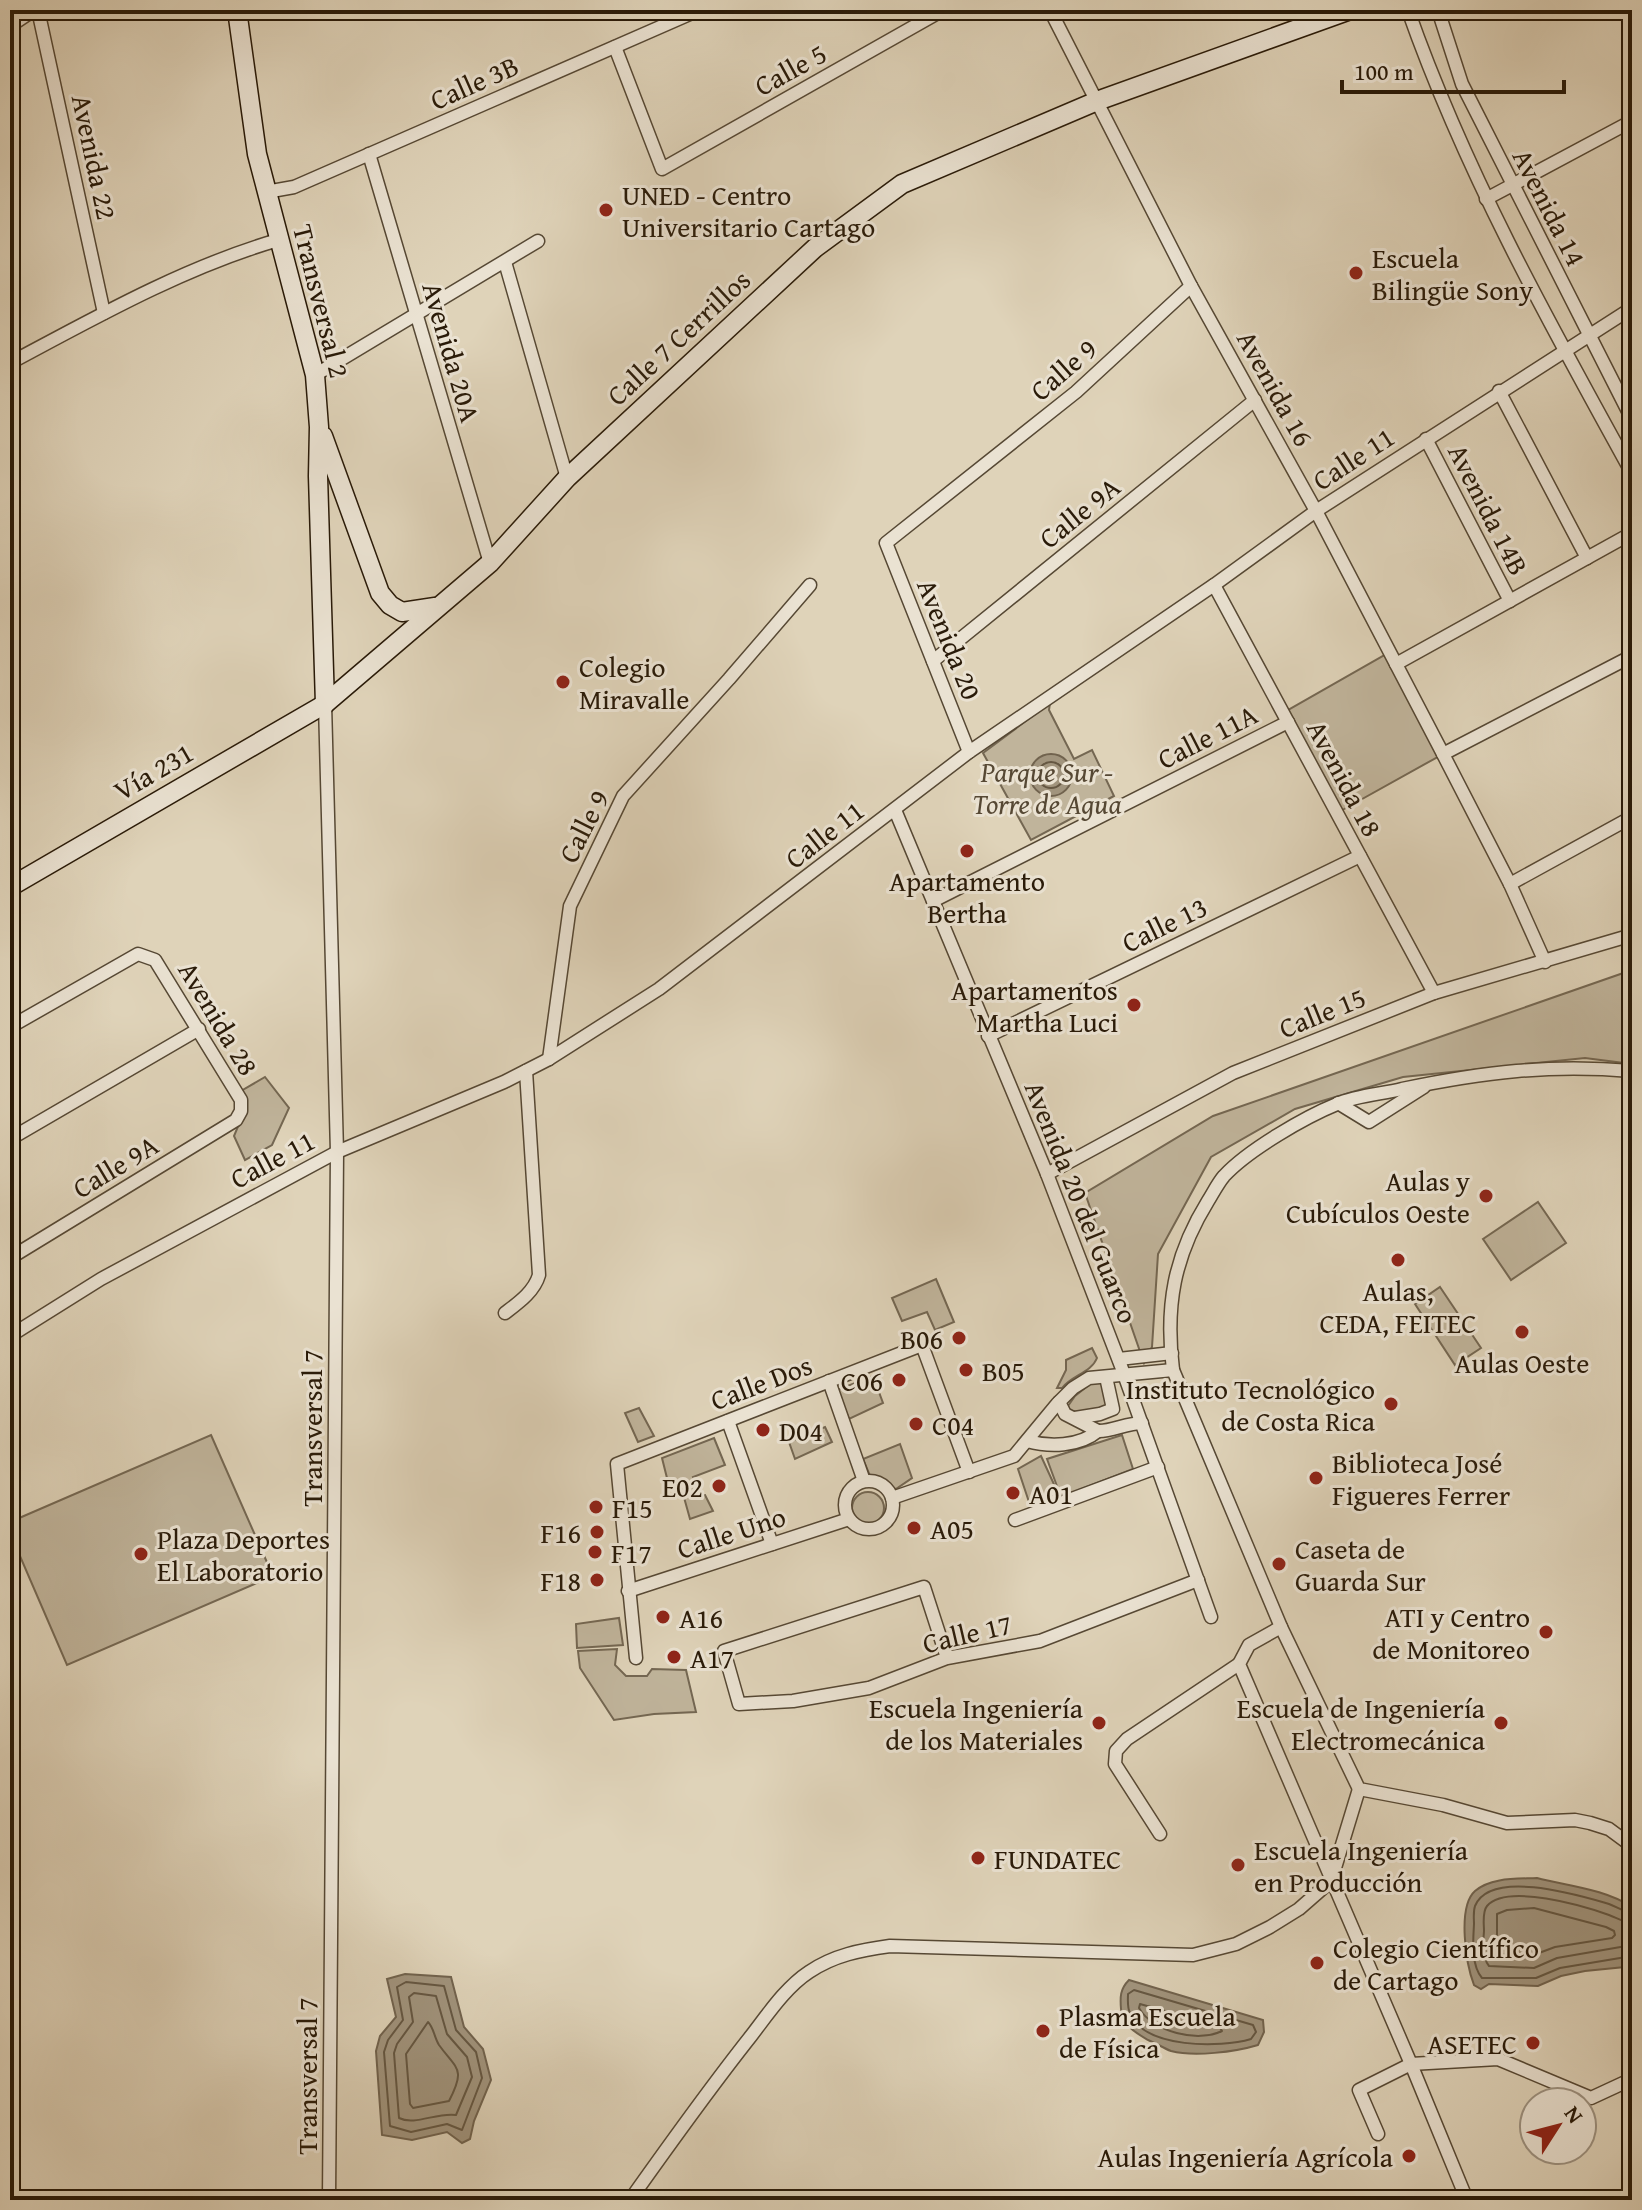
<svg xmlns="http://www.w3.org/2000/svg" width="1642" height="2210" font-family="'Gentium Book Plus',serif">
  <rect width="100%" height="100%" fill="#dfd3b9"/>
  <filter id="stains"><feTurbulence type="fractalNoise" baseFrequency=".0025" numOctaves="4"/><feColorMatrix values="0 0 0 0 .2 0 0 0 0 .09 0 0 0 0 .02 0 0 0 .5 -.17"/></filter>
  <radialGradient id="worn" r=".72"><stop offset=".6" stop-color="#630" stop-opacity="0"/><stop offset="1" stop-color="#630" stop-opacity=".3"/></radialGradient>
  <g fill="#c0b49b" stroke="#746752" stroke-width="2">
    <path d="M 1390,652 L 1443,754 L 1337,813 L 1283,713 Z"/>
    <path d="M 1050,703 L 1049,710 L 1074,759 L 1092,750 L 1114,796 L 1031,840 L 983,753 Z"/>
    <path d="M 1632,970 L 1632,1064 L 1585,1058 L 1403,1077 L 1295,1109 L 1211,1157 L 1158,1254 L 1152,1347 L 1144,1363 L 1085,1193 L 1213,1116 Z"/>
    <path d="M 265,1077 L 289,1108 L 272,1145 L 245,1160 L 234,1136 L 244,1112 L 241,1091 Z"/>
    <path d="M 1538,1202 L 1566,1243 L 1511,1280 L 1483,1239 Z"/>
    <path d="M 936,1279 L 954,1322 L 935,1330 L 927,1312 L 902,1321 L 892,1298 Z"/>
    <path d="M 1440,1287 L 1481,1348 L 1455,1365 L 1415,1304 Z"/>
    <path d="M 1092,1348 L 1097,1358 C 1091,1373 1072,1375 1062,1388 L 1057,1388 L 1066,1370 L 1066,1360 Z"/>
    <path d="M 873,1376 L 883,1403 L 849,1419 L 837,1390 Z"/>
    <path d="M 1094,1381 L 1105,1383 L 1108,1407 L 1095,1411 L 1071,1412 L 1068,1406 L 1075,1396 Z"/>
    <path d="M 639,1408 L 654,1436 L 638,1442 L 625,1413 Z"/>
    <path d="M 825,1427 L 832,1442 L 795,1459 L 789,1442 Z"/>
    <path d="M 211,1435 L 273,1576 L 67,1665 L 10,1533 L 10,1522 Z"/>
    <path d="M 1122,1435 L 1133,1469 L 1061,1497 L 1047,1459 Z"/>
    <path d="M 714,1438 L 725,1465 L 693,1477 L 701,1495 L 705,1495 L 713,1511 L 690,1519 L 680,1483 L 669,1486 L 662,1458 Z"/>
    <path d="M 900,1444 L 912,1478 L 890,1493 L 870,1476 L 863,1459 Z"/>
    <path d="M 1041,1456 L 1058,1493 L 1030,1505 L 1018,1469 Z"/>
    <circle cx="868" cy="1508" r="16"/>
    <path d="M 619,1618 L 623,1645 L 577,1648 L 576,1624 Z"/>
    <path d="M 617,1649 L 615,1665 L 626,1676 L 647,1676 L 652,1669 L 686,1670 L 696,1712 L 654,1714 L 614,1720 L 580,1668 L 578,1651 Z"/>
  </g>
  <g fill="#a1947d" stroke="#71634e" stroke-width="2">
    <circle cx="1051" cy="775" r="21"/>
    <path d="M 1537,1878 C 1568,1886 1605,1889 1632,1907 L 1632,1961 L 1625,1967 L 1585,1971 L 1561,1976 L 1538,1986 L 1489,1984 L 1481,1989 L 1474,1985 C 1466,1964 1457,1907 1475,1891 C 1491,1877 1518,1879 1537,1878 Z"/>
    <path d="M 405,1974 L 451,1977 L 464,2027 L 483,2049 L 491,2080 L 474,2121 L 470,2139 L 462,2143 L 447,2132 L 412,2140 L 382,2135 L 376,2051 L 380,2036 L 396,2017 L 387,1979 Z"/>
    <path d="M 1129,1980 L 1263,2020 L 1264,2032 L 1258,2045 C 1235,2052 1194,2057 1171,2051 C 1163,2048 1156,2043 1148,2040 C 1136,2033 1122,2025 1121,2009 C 1120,1997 1120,1989 1129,1980 Z"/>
  </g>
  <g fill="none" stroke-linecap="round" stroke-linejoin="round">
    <g stroke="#655742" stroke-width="2">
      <circle cx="1051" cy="775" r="13"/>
      <path d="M 1534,1908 L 1606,1927 L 1614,1931 L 1615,1935 L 1612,1938 L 1555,1947 L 1531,1956 L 1497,1954 L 1497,1914 L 1507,1910 Z"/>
      <path d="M 1632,1913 C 1624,1912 1617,1907 1609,1904 C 1581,1896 1491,1868 1475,1906 C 1473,1912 1474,1919 1474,1924 C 1473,1941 1471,1965 1482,1978 L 1536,1978 L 1560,1968 L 1632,1956"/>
      <path d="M 1632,1923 C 1623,1922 1617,1918 1609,1915 C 1584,1906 1507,1883 1487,1906 C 1482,1912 1484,1924 1484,1931 C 1483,1942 1482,1958 1489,1966 L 1534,1968 L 1557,1958 L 1632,1945"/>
      <path d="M 406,1982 L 444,1986 L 456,2030 L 476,2052 L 482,2078 L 462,2130 L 447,2124 L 411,2132 L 390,2126 L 384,2052 L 388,2040 L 403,2020 L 397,1987 Z"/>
      <path d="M 1134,1990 L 1253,2025 L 1256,2032 L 1251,2039 C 1221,2048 1144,2049 1130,2013 C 1127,2007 1128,2000 1128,1994 Z"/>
      <path d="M 414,1993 L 436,1996 L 447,2034 L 467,2057 L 472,2077 L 456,2115 C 437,2112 415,2126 399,2118 L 394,2053 L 397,2044 L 413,2022 L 409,1997 Z"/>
      <path d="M 1140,2004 L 1219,2026 L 1222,2031 C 1198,2043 1153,2032 1139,2008 Z"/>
      <path d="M 428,2022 C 434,2028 434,2037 439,2045 C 457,2070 466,2068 449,2101 L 413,2108 L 410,2104 L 406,2054 Z"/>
    </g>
    <defs>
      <g id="street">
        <path d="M 38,10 L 104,313"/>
        <path d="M 1050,10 L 1191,286 L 1316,511 L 1443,754 L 1510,884 L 1545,962"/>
        <path d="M 1408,10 C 1465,172 1549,323 1632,473"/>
        <path d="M 1438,10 L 1462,84 L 1632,419"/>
        <path d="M 10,26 L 34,10"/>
        <path d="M 615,47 L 662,169 L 943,10"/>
        <path d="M 369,154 L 490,563"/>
        <path d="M 266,192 L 294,187 L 699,10"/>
        <path d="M 1486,199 L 1632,121"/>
        <path d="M 505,262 L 567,478"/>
        <path d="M 10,333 L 15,360"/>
        <path d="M 10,363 C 96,317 185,267 278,240"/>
        <path d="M 315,375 L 538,241"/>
        <path d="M 1499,391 L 1587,558"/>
        <path d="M 1426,439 L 1510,601"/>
        <path d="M 1214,585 L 1434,993"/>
        <path d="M 933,661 L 1255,400"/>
        <path d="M 1396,664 L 1632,533"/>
        <path d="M 325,704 L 337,1152 L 329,2200"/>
        <path d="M 969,752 L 886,543 L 1076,392 L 1191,286"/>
        <path d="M 1443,754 L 1632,656"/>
        <path d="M 895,810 L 1047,1174 L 1121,1366 L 1211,1617"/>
        <path d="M 1510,884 L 1632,817"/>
        <path d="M 933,901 L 1288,722"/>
        <path d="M 10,1027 L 138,954 L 155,960 L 241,1100 L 241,1111 L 236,1120 L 10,1258"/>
        <path d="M 988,1036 L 1360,856"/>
        <path d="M 549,1059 L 570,906 L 623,796 L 729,679 L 810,585"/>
        <path d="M 1632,1071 C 1549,1064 1484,1072 1402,1089 C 1382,1094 1357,1095 1337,1104 C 1305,1117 1248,1150 1224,1176 C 1218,1183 1213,1193 1208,1201 C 1174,1256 1165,1306 1173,1370 L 1281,1627 L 1359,1789 L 1443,1805 L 1507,1823 L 1575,1820 L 1590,1823 L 1609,1829 L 1632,1846"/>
        <path d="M 1338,1103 L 1369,1122 L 1424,1087"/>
        <path d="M 10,1139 L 199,1029"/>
        <path d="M 1047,1174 L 1233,1073 L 1434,993 L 1632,935"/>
        <path d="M 505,1313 C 518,1303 534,1292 539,1275 L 526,1071"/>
        <path d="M 10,1336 L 101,1279 L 337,1152 L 504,1082 L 549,1059 L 659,989 L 969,752 L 1214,585 L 1316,511 L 1632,308"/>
        <path d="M 1119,1359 L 1172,1353"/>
        <path d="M 829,1381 L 864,1481"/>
        <path d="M 1075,1418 L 1100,1414 L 1113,1409 L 1106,1377"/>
        <path d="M 728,1421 L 772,1544"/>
        <path d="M 1098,1431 C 1110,1432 1127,1423 1142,1423"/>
        <path d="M 1027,1441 C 1049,1447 1079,1447 1098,1431 L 1065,1414 L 1059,1402"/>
        <circle cx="869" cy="1505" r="24"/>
        <path d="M 892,1498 L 1014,1456 L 1057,1404 L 1073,1388 L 1089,1378 L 1173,1370"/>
        <path d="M 1015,1520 L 1158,1467"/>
        <path d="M 628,1591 L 849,1519"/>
        <path d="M 1281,1627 L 1249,1645 L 1239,1664 L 1411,2064 L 1467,2200"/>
        <path d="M 636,1658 L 617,1464 L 922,1345 L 969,1472"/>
        <path d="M 947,1658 L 924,1587 L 724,1651 L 739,1704 L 793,1701 L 869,1688 L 947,1658 L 1040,1641 L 1198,1580"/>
        <path d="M 1160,1834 L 1115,1764 L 1116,1751 L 1127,1739 L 1239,1664"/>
        <path d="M 1378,2134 L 1359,2090 L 1411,2064 L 1498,2059 L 1591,2098 L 1632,2079"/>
        <path d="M 630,2200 C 669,2145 709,2089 751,2036 C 768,2014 786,1987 809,1972 C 834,1955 861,1950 890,1946 L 1193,1955 L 1236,1944 L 1270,1927 L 1299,1909 L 1331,1881 L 1359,1789"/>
      </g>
      <g id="secondary">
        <path d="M 237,10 L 257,154 L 315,375 L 319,427 L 318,476 L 325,704"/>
        <path d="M 323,436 L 380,593 L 390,605 L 402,612 L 435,607"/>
        <path d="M 10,887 L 325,704 L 490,563 L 567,478 L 815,248 L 902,184 L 1097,101 L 1350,10"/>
      </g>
    </defs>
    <use href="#street" stroke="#564834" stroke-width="15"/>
    <use href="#secondary" stroke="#291a08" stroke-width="21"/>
    <use href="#street" stroke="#eae2d2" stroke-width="12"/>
    <use href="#secondary" stroke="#eae2d2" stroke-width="18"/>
  </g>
  <g fill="#8f2418" stroke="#eae2d2" stroke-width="3">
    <circle cx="606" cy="210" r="8"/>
    <circle cx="1356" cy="273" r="8"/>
    <circle cx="563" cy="682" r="8"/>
    <circle cx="967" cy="851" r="8"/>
    <circle cx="1134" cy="1005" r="8"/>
    <circle cx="1486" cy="1196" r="8"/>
    <circle cx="1398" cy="1260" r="8"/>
    <circle cx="1522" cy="1332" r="8"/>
    <circle cx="959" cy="1338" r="8"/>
    <circle cx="966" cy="1370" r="8"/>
    <circle cx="899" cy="1380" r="8"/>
    <circle cx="1391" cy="1404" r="8"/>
    <circle cx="916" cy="1424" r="8"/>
    <circle cx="763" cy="1430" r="8"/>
    <circle cx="1316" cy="1478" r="8"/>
    <circle cx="719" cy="1486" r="8"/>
    <circle cx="1013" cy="1493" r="8"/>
    <circle cx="596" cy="1507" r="8"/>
    <circle cx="914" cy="1528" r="8"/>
    <circle cx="597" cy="1532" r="8"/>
    <circle cx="595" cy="1552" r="8"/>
    <circle cx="141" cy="1554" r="8"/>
    <circle cx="1279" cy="1564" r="8"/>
    <circle cx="597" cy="1580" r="8"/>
    <circle cx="663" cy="1617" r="8"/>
    <circle cx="1546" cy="1632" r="8"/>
    <circle cx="674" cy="1657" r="8"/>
    <circle cx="1099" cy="1723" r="8"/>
    <circle cx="1501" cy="1723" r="8"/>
    <circle cx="978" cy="1858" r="8"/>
    <circle cx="1238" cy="1865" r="8"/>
    <circle cx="1317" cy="1963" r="8"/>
    <circle cx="1043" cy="2031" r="8"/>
    <circle cx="1533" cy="2043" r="8"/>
    <circle cx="1409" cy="2156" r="8"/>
  </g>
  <g text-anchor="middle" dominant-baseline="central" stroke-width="6" stroke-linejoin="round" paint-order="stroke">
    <g font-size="28" fill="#291a08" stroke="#eae2d2">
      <text transform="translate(790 69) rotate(-29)">Calle 5</text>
      <text transform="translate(474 82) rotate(-24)">Calle 3B</text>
      <text transform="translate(95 157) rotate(78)">Avenida 22</text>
      <text transform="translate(1550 207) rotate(63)">Avenida 14</text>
      <text transform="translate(322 301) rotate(76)">Transversal 2</text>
      <text transform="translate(678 337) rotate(-43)">Calle 7 Cerrillos</text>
      <text transform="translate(452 352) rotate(74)">Avenida 20A</text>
      <text transform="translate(1063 369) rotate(-41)">Calle 9</text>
      <text transform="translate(1276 388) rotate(61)">Avenida 16</text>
      <text transform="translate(1353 458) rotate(-33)">Calle 11</text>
      <text transform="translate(1489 509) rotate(63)">Avenida 14B</text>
      <text transform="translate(1079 512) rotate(-39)">Calle 9A</text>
      <text transform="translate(950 639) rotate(68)">Avenida 20</text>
      <text transform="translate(1207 736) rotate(-27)">Calle 11A</text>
      <text transform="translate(153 771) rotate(-30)">Vía 231</text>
      <text transform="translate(1345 778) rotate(62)">Avenida 18</text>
      <text transform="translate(583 826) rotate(-63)">Calle 9</text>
      <text transform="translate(824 834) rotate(-38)">Calle 11</text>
      <text transform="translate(1164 924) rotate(-26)">Calle 13</text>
      <text transform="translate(1322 1012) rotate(-22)">Calle 15</text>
      <text transform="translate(219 1018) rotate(59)">Avenida 28</text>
      <text transform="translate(272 1159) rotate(-28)">Calle 11</text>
      <text transform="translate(115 1166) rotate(-31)">Calle 9A</text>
      <text transform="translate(1082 1202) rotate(68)">Avenida 20 del Guarco</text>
      <text transform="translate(761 1382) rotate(-21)">Calle Dos</text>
      <text transform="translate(311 1428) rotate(-90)">Transversal 7</text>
      <text transform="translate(731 1532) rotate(-18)">Calle Uno</text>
      <text transform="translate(967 1633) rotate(-13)">Calle 17</text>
      <text transform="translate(306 2076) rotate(-90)">Transversal 7</text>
    </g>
    <g font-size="28" fill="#291a08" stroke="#eae2d2" text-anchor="start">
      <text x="622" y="194">UNED - Centro<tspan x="622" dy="32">Universitario Cartago</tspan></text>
      <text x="1372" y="257">Escuela<tspan x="1372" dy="32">Bilingüe Sony</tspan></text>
      <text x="579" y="666">Colegio<tspan x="579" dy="32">Miravalle</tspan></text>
      <text x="967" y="880" text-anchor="middle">Apartamento<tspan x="967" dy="32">Bertha</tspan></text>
      <text x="1118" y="989" text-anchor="end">Apartamentos<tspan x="1118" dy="32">Martha Luci</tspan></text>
      <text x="1470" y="1180" text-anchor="end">Aulas y<tspan x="1470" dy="32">Cubículos Oeste</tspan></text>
      <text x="1398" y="1290" text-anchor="middle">Aulas,<tspan x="1398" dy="32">CEDA, FEITEC</tspan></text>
      <text x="943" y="1338" text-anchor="end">B06</text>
      <text x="1522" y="1362" text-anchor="middle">Aulas Oeste</text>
      <text x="982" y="1370">B05</text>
      <text x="883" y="1380" text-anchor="end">C06</text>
      <text x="1375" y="1388" text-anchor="end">Instituto Tecnológico<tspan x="1375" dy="32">de Costa Rica</tspan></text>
      <text x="932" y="1424">C04</text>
      <text x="779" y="1430">D04</text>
      <text x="1332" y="1462">Biblioteca José<tspan x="1332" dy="32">Figueres Ferrer</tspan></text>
      <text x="703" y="1486" text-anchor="end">E02</text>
      <text x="1029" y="1493">A01</text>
      <text x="612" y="1507">F15</text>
      <text x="930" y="1528">A05</text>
      <text x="581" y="1532" text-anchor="end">F16</text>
      <text x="157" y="1538">Plaza Deportes<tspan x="157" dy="32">El Laboratorio</tspan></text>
      <text x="1295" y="1548">Caseta de<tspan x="1295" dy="32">Guarda Sur</tspan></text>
      <text x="611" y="1552">F17</text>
      <text x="581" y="1580" text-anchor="end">F18</text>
      <text x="1530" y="1616" text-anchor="end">ATI y Centro<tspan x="1530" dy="32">de Monitoreo</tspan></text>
      <text x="679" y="1617">A16</text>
      <text x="690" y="1657">A17</text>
      <text x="1083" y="1707" text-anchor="end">Escuela Ingeniería<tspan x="1083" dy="32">de los Materiales</tspan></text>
      <text x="1485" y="1707" text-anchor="end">Escuela de Ingeniería<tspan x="1485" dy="32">Electromecánica</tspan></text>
      <text x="1254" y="1849">Escuela Ingeniería<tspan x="1254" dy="32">en Producción</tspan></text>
      <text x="994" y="1858">FUNDATEC</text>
      <text x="1333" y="1947">Colegio Científico<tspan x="1333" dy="32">de Cartago</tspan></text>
      <text x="1059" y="2015">Plasma Escuela<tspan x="1059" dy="32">de Física</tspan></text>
      <text x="1517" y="2043" text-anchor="end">ASETEC</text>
      <text x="1393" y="2156" text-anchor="end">Aulas Ingeniería Agrícola</text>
    </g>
    <g font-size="28" font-style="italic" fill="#564834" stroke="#eae2d2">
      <text x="1047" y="771">Parque Sur -<tspan x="1047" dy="32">Torre de Agua</tspan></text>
    </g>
  </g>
  <rect width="1642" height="2210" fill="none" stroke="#dfd3b9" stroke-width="40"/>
  <rect x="12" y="12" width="1618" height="2186" fill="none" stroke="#291a08" stroke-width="4"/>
  <rect x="20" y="20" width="1602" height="2170" fill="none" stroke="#291a08" stroke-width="2"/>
  <g transform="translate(1558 2126) rotate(54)"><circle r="38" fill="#eae2d2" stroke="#9d9281" stroke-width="2"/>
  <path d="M0-6L14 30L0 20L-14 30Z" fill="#8f2418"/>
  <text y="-12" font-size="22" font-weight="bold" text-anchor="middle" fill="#291a08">N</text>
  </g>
  <path d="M1342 80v12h222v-12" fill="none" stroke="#291a08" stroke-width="4"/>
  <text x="1354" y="80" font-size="24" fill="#291a08" stroke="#eae2d2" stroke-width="6" paint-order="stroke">100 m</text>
  <rect width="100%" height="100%" filter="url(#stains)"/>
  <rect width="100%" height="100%" fill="url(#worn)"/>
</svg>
